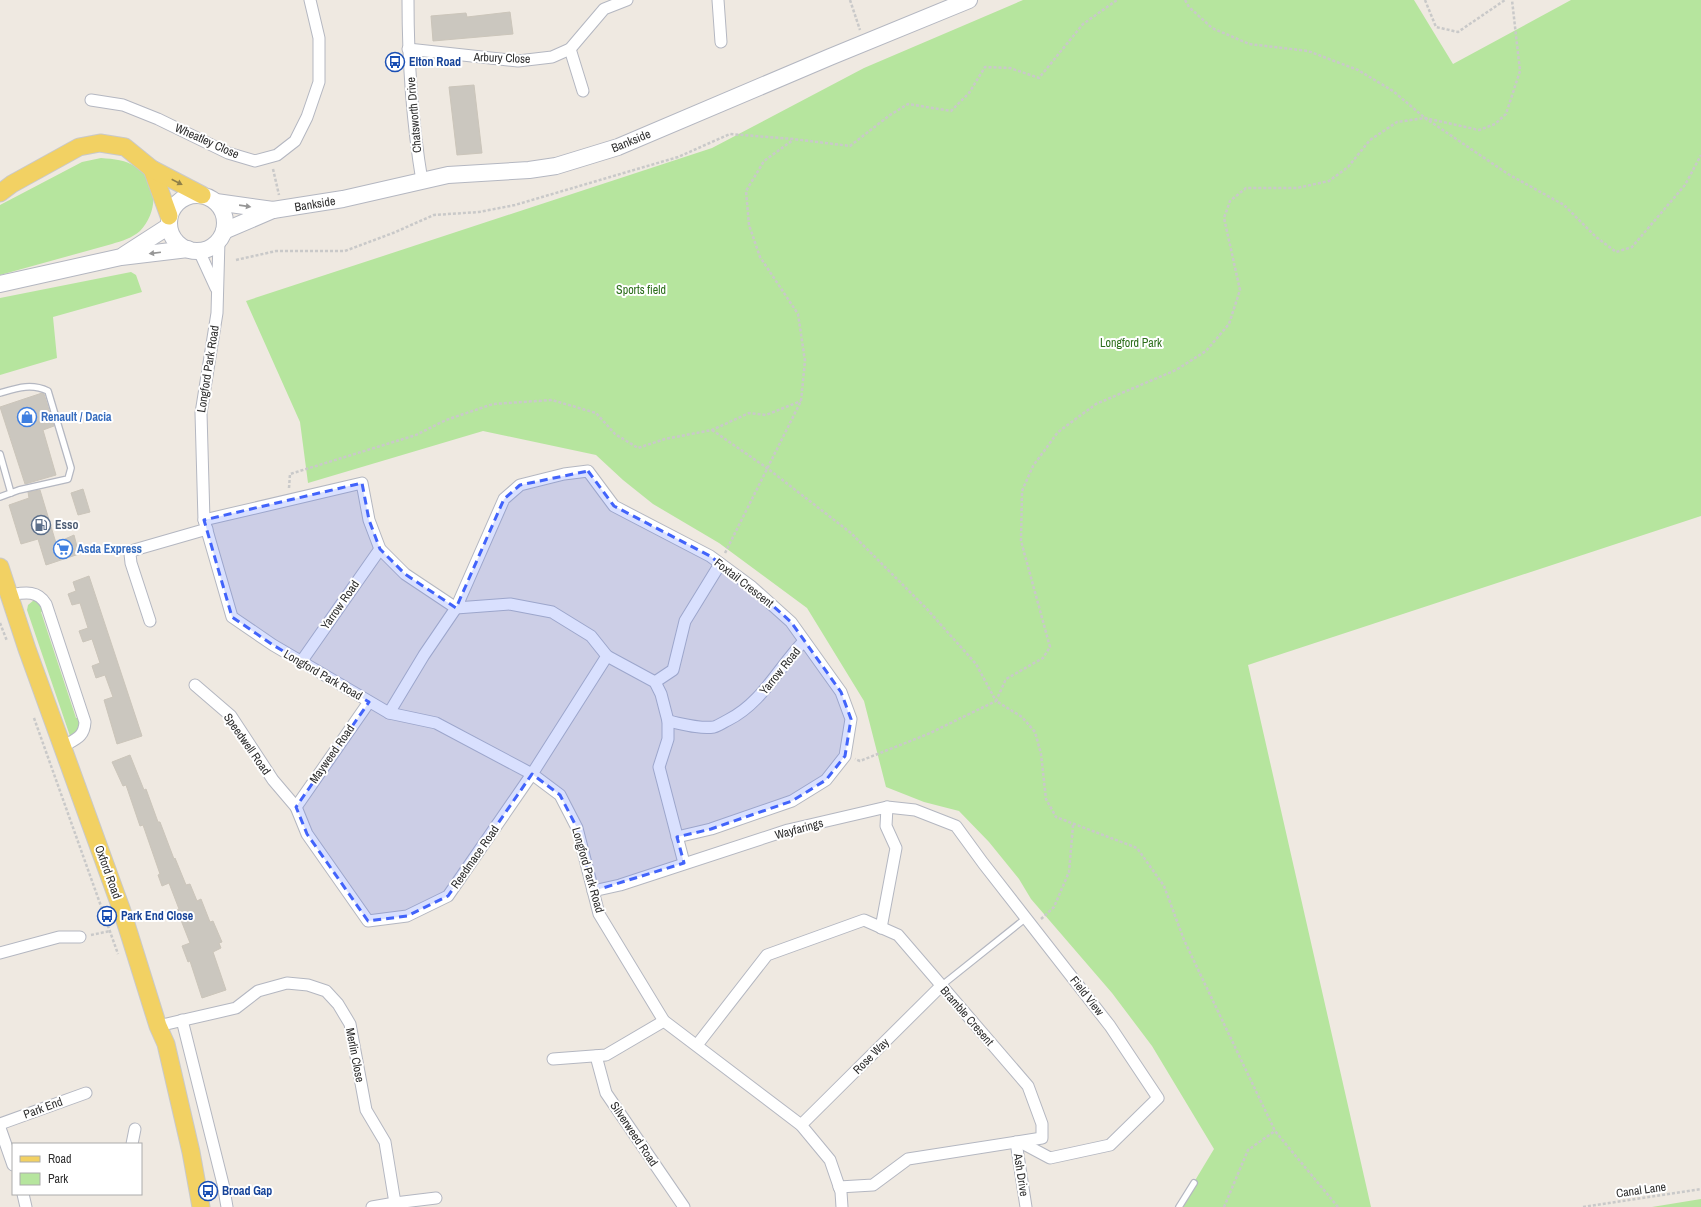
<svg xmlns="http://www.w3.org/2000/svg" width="1701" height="1207" font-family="'Archivo Narrow',sans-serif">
  <rect width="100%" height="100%" fill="#efe9e1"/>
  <g fill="#b6e59e">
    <path d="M 1023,0 L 1414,0 L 1453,64 L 1571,0 L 1701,0 L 1701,516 L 1248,665 L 1371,1207 L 1179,1207 L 1214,1149 L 1152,1046 L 1112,993 L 1031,899 L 1019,879 L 989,842 L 959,811 L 924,802 L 886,787 L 864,701 L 807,608 L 719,543 L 653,504 L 623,480 L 596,455 L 483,431 L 308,483 L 300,422 L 246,301 L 712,148 L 864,68 Z"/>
    <path d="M 101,158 C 114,159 126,160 136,167 C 159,182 158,212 140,231 C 132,238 122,241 112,244 L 0,275 L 0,205 L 82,162 Z"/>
    <path d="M 131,272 L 136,275 L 142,292 L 53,317 L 57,358 L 0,375 L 0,298 Z"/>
    <path d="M 34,600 L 38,601 L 44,611 L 41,612 L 76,718 L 79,718 L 82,725 L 77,733 L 70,736 L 27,610 L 28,605 Z"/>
    <path d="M 1701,1199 L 1701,1207 L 1652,1207 Z"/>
  </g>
  <g fill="#cbc7bf" stroke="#cbc5ba">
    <path d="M 510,12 L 513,34 L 433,41 L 431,16 L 466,13 L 467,17 Z"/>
    <path d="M 474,85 L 482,153 L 457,155 L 449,87 Z"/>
    <path d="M 42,393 L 44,394 L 54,426 L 43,430 L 56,475 L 25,484 L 0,407 Z"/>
    <path d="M 83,489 L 90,512 L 78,515 L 71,493 Z"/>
    <path d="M 40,490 L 56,543 L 74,535 L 79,554 L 46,565 L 38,539 L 21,544 L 9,505 L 29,498 L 28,492 Z"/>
    <path d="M 89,576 L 142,736 L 117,744 L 104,700 L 113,697 L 105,675 L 96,678 L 92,666 L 100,663 L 92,639 L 83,642 L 79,631 L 88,628 L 80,603 L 72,605 L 68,594 L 76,591 L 73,582 Z"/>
    <path d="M 130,755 L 144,790 L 146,789 L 158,822 L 160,822 L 174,859 L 175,858 L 186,885 L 190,884 L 197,901 L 201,899 L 210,922 L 213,921 L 222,942 L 219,943 L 221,948 L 213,952 L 226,990 L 202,998 L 190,961 L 188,962 L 182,946 L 190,943 L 177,910 L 179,909 L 169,883 L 162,886 L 158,875 L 160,874 L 143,825 L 140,826 L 126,785 L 123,786 L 112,762 Z"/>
  </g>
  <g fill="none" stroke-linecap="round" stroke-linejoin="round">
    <defs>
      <g id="lane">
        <path d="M 0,393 C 17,388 31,383 48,391 L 71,468 L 68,479 L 19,490 L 0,497"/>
        <path d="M 0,454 L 11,493"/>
        <path d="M 941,986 L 1026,918"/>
        <path d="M 1179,1207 L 1194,1183"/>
      </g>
      <g id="street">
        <path d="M 408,0 C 408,61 412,121 422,181"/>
        <path d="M 718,0 L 721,42"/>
        <path d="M 408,49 L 518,61 L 552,57 L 570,49 L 604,9 L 627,0"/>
        <path d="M 570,49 L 583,91"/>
        <path d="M 91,100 L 123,105 L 158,119 L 228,153 L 255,161 L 277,155 L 295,141 L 307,117 L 319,82 L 319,38 L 310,0"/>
        <path d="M 219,240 L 217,313 L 201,413 L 204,520 L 232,617 L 273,645 L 389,713 L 436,723 L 532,774 L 560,795 L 577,828 L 599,914 L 664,1021 L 801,1125 L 830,1160 L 841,1192 L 842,1207"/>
        <path d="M 199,251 L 216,288"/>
        <path d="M 204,520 L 362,483 L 369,520 L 380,549 L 405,574 L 456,608 L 424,655 L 389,713"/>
        <path d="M 8,595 C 23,593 37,589 46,604 L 85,722 C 84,738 75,739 62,747"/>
        <path d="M 150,621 L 131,563 L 130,554 L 134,550 L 207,529"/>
        <path d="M 607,656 L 655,682 L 661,694 L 668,721 L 668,739 L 659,767 L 684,863"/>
        <path d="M 301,662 L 380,549"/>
        <path d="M 655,682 L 673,670 L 685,621 L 720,564"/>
        <path d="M 195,685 L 231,716 L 273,780 L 296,807 L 307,834 L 368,921 L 407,916 L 448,896 L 532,774 L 607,656 L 591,636 L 552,612 L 510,604 L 456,608 L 504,499 L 520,485 L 564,474 L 588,471 L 614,506 L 710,556 L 752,587 L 791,622 L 841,692 L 851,719 L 845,756 L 826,780 L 792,801 L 711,829 L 677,837"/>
        <path d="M 668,721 C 683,724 699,729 714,727 C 718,726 724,722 728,720 C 762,703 778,668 804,641"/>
        <path d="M 296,807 L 369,702"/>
        <path d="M 887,807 L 915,810 L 956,826 L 983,863 L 1110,1026 L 1158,1098 L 1110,1145 L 1050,1158 L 1020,1142"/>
        <path d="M 593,891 L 620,885 L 788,830 L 887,807 L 886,826 L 896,848 L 881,928"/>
        <path d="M 0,953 L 59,937 L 80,937"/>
        <path d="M 182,1020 L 223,1184 L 227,1207"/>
        <path d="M 158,1026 L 236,1008 L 258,991 L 287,983 L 308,985 L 326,991 L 338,1004 L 350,1024 L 366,1110 L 385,1142 L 395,1203 L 436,1198"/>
        <path d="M 697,1045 L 767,955 L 864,920 L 898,935 L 1028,1086 L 1042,1124 L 1042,1138 L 908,1159 L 873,1185 L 839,1187"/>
        <path d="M 596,1056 L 606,1093 L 684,1207"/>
        <path d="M 553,1059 L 606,1055 L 664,1021"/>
        <path d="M 0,1124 L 86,1093"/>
        <path d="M 801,1125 L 941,986"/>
        <path d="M 0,1128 L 13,1165"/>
        <path d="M 1016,1142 L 1026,1207"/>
        <path d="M 132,1144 L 135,1129"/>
        <path d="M 23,1194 L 26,1207"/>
        <path d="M 372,1207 L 395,1203"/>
      </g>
      <g id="secondary">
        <circle cx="197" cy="223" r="28"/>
        <path d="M 216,202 L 273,210"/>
        <path d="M 224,231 L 273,210 L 343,199 L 448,175 L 529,170 L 556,166 L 618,147 L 830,57 L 969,0"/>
        <path d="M 124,255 L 169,226"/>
        <path d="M 0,284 L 121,257 L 188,249"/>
      </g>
      <g id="primary">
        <path d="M 152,169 L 169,216"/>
        <path d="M 0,193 L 12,184 L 79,147 L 100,143 L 125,147 L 152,169 L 202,195"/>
        <path d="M 0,567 L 27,649 L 122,911 L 158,1026 L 166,1044 L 191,1152 L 201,1207"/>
      </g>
    </defs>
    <use href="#lane" stroke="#b4b7c1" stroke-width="8"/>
    <use href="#street" stroke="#b4b7c1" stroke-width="13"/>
    <use href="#secondary" stroke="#b4b7c1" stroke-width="18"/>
    <use href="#primary" stroke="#c9c9c9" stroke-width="19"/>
    <g stroke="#c9c9c9" stroke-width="2.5" stroke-dasharray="3 2" stroke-linecap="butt">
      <path d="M 850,0 L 860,30"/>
      <path d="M 1185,0 L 1189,7 L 1212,28 L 1249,44 L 1308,51 L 1358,70 L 1393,91 L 1425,118 L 1508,174 L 1564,205 L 1596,237 L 1616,252 L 1632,247 L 1685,185 L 1701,155"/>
      <path d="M 1425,0 L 1436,27 L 1458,32 L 1505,0"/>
      <path d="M 273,169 L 279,195"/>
      <path d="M 236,260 L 276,251 L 345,251 L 393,233 L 434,215 L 479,212 L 515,205 L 678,157 L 730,134 L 793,139 L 850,146 L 890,115 L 908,104 L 951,111 L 969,93 L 985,67 L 1010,68 L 1039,78 L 1083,24 L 1117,0"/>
      <path d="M 712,430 L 767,468 L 851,533 L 926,608 L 976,664 L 996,701 L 928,734 L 860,761 L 855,759"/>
      <path d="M 289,488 L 290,474 L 416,435 L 446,420 L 493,404 L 552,400 L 596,413 L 615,434 L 638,448 L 665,439 L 712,430 L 749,413 L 766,415 L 801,401"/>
      <path d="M 725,553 L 801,401 L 805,361 L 798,314 L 760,257 L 749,225 L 746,191 L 764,161 L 793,140"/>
      <path d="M 0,623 L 7,641"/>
      <path d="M 34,718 L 118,954"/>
      <path d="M 1041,919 L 1054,907 L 1069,872 L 1073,825"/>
      <path d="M 91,935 L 110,931"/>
      <path d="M 1224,1207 L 1248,1150 L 1275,1131"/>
      <path d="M 1338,1207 L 1275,1131 L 1184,940 L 1164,886 L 1137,848 L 1056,817 L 1046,799 L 1041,754 L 1035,732 L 1022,717 L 996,701 L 1006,679 L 1043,658 L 1050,647 L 1021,541 L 1022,491 L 1033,466 L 1058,432 L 1096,404 L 1176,370 L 1206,351 L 1229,324 L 1240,290 L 1224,218 L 1230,201 L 1246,188 L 1297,188 L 1329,181 L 1348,167 L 1370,140 L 1397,122 L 1425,118 L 1479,130 L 1495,124 L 1506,114 L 1520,71 L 1512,0"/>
      <path d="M 1583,1207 L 1701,1189"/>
    </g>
    <use href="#lane" stroke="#fff" stroke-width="5.5"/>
    <use href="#street" stroke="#fff" stroke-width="11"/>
    <use href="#secondary" stroke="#fff" stroke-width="16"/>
    <use href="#primary" stroke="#f2d163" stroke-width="17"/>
  </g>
  <defs><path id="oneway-solid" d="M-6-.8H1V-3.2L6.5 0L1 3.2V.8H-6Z"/></defs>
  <use fill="#908048" href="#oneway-solid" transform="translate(177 182) rotate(27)"/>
  <g fill="#969696">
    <use href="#oneway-solid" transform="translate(245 206) rotate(8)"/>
    <use href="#oneway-solid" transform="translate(155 253) rotate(173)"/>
  </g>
  <path fill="#4264fb" fill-opacity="0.2" stroke="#4264fb" stroke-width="3" stroke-dasharray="8 5" stroke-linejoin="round" d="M 588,471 L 614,506 L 710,556 L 752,587 L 791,622 L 841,692 L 851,719 L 845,756 L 826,780 L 792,801 L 711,829 L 677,837 L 684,863 L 593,891 L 577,828 L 560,795 L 532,774 L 448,896 L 407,916 L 368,921 L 307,834 L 296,807 L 369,702 L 273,645 L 232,617 L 204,520 L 362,483 L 369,520 L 380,549 L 405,574 L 456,608 L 504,499 L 520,485 Z"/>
  <defs>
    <symbol id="bus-ring" viewBox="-11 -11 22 22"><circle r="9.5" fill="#fff" stroke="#1a4fb4" stroke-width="1.5"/><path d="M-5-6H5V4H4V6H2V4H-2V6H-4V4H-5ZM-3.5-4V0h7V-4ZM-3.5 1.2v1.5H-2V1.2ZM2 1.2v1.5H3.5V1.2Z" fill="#1a4fb4"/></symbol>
    <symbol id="shop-ring" viewBox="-11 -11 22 22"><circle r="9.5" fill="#fff" stroke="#3f7fe0" stroke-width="1.5"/><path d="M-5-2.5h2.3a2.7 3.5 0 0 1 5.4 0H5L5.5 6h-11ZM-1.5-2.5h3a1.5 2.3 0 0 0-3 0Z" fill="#3f7fe0"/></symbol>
    <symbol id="fuel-ring" viewBox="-11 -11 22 22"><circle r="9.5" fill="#fff" stroke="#5c6f8a" stroke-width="1.5"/><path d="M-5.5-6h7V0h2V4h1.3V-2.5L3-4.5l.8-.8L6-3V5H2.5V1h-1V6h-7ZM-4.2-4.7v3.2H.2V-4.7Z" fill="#5c6f8a"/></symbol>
    <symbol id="supermarket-ring" viewBox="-11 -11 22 22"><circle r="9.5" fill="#fff" stroke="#3f7fe0" stroke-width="1.5"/><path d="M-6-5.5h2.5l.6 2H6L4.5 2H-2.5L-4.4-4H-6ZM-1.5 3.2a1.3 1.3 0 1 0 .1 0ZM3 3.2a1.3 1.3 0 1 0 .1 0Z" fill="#3f7fe0"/></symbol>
  </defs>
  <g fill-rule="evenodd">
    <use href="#bus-ring" x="384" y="51" width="22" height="22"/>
    <use href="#shop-ring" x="16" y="406" width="22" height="22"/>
    <use href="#fuel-ring" x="30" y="514" width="22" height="22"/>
    <use href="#supermarket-ring" x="52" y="538" width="22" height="22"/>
    <use href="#bus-ring" x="96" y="905" width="22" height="22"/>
    <use href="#bus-ring" x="197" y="1180" width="22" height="22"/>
  </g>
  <g text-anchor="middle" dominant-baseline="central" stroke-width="4" stroke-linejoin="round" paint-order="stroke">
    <g font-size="12" fill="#2e2e2e" stroke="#fff">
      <text transform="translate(502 58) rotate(2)">Arbury Close</text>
      <text transform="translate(414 115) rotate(-95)">Chatsworth Drive</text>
      <text transform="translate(207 141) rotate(24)">Wheatley Close</text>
      <text transform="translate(631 141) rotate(-22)">Bankside</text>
      <text transform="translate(315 204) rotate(-9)">Bankside</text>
      <text transform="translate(208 369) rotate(-81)">Longford Park Road</text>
      <text transform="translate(744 583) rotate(38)">Foxtail Crescent</text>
      <text transform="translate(340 605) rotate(-55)">Yarrow Road</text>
      <text transform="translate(780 671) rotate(-51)">Yarrow Road</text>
      <text transform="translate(323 675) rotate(30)">Longford Park Road</text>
      <text transform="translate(247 744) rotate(55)">Speedwell Road</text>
      <text transform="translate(332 754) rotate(-55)">Mayweed Road</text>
      <text transform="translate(799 829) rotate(-15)">Wayfarings</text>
      <text transform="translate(475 857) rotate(-55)">Reedmace Road</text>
      <text transform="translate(588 870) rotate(74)">Longford Park Road</text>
      <text transform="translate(108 872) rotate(70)">Oxford Road</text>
      <text transform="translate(1087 996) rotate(52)">Field View</text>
      <text transform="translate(967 1016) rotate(49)">Bramble Cresent</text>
      <text transform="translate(355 1055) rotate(79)">Merlin Close</text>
      <text transform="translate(871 1056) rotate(-45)">Rose Way</text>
      <text transform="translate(43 1108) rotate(-20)">Park End</text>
      <text transform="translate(634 1134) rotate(56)">Silverweed Road</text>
      <text transform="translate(1021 1175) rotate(81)">Ash Drive</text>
      <text transform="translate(1641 1190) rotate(-8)">Canal Lane</text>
    </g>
    <g font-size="12" font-weight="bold" fill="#164399" stroke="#fff" text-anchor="start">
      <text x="409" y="62">Elton Road</text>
      <text x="121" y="916">Park End Close</text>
      <text x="222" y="1191">Broad Gap</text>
    </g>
    <g font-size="12" fill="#2c6e1b" stroke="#fff">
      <text x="641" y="290">Sports field</text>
      <text x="1131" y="343">Longford Park</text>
    </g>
    <g font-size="12" font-weight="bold" fill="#366cbe" stroke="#fff" text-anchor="start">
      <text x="41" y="417">Renault / Dacia</text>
      <text x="77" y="549">Asda Express</text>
    </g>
    <g font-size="12" font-weight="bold" fill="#4e5e75" stroke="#fff" text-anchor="start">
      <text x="55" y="525">Esso</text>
    </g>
  </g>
  <rect x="12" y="1143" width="130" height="52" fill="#ffffff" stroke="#ababab"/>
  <rect x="20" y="1156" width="20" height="6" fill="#f2d163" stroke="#ababab"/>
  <text x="48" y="1163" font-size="12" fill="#2e2e2e">Road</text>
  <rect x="20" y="1173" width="20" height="12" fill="#b6e59e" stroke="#ababab"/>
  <text x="48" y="1183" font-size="12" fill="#2e2e2e">Park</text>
</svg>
